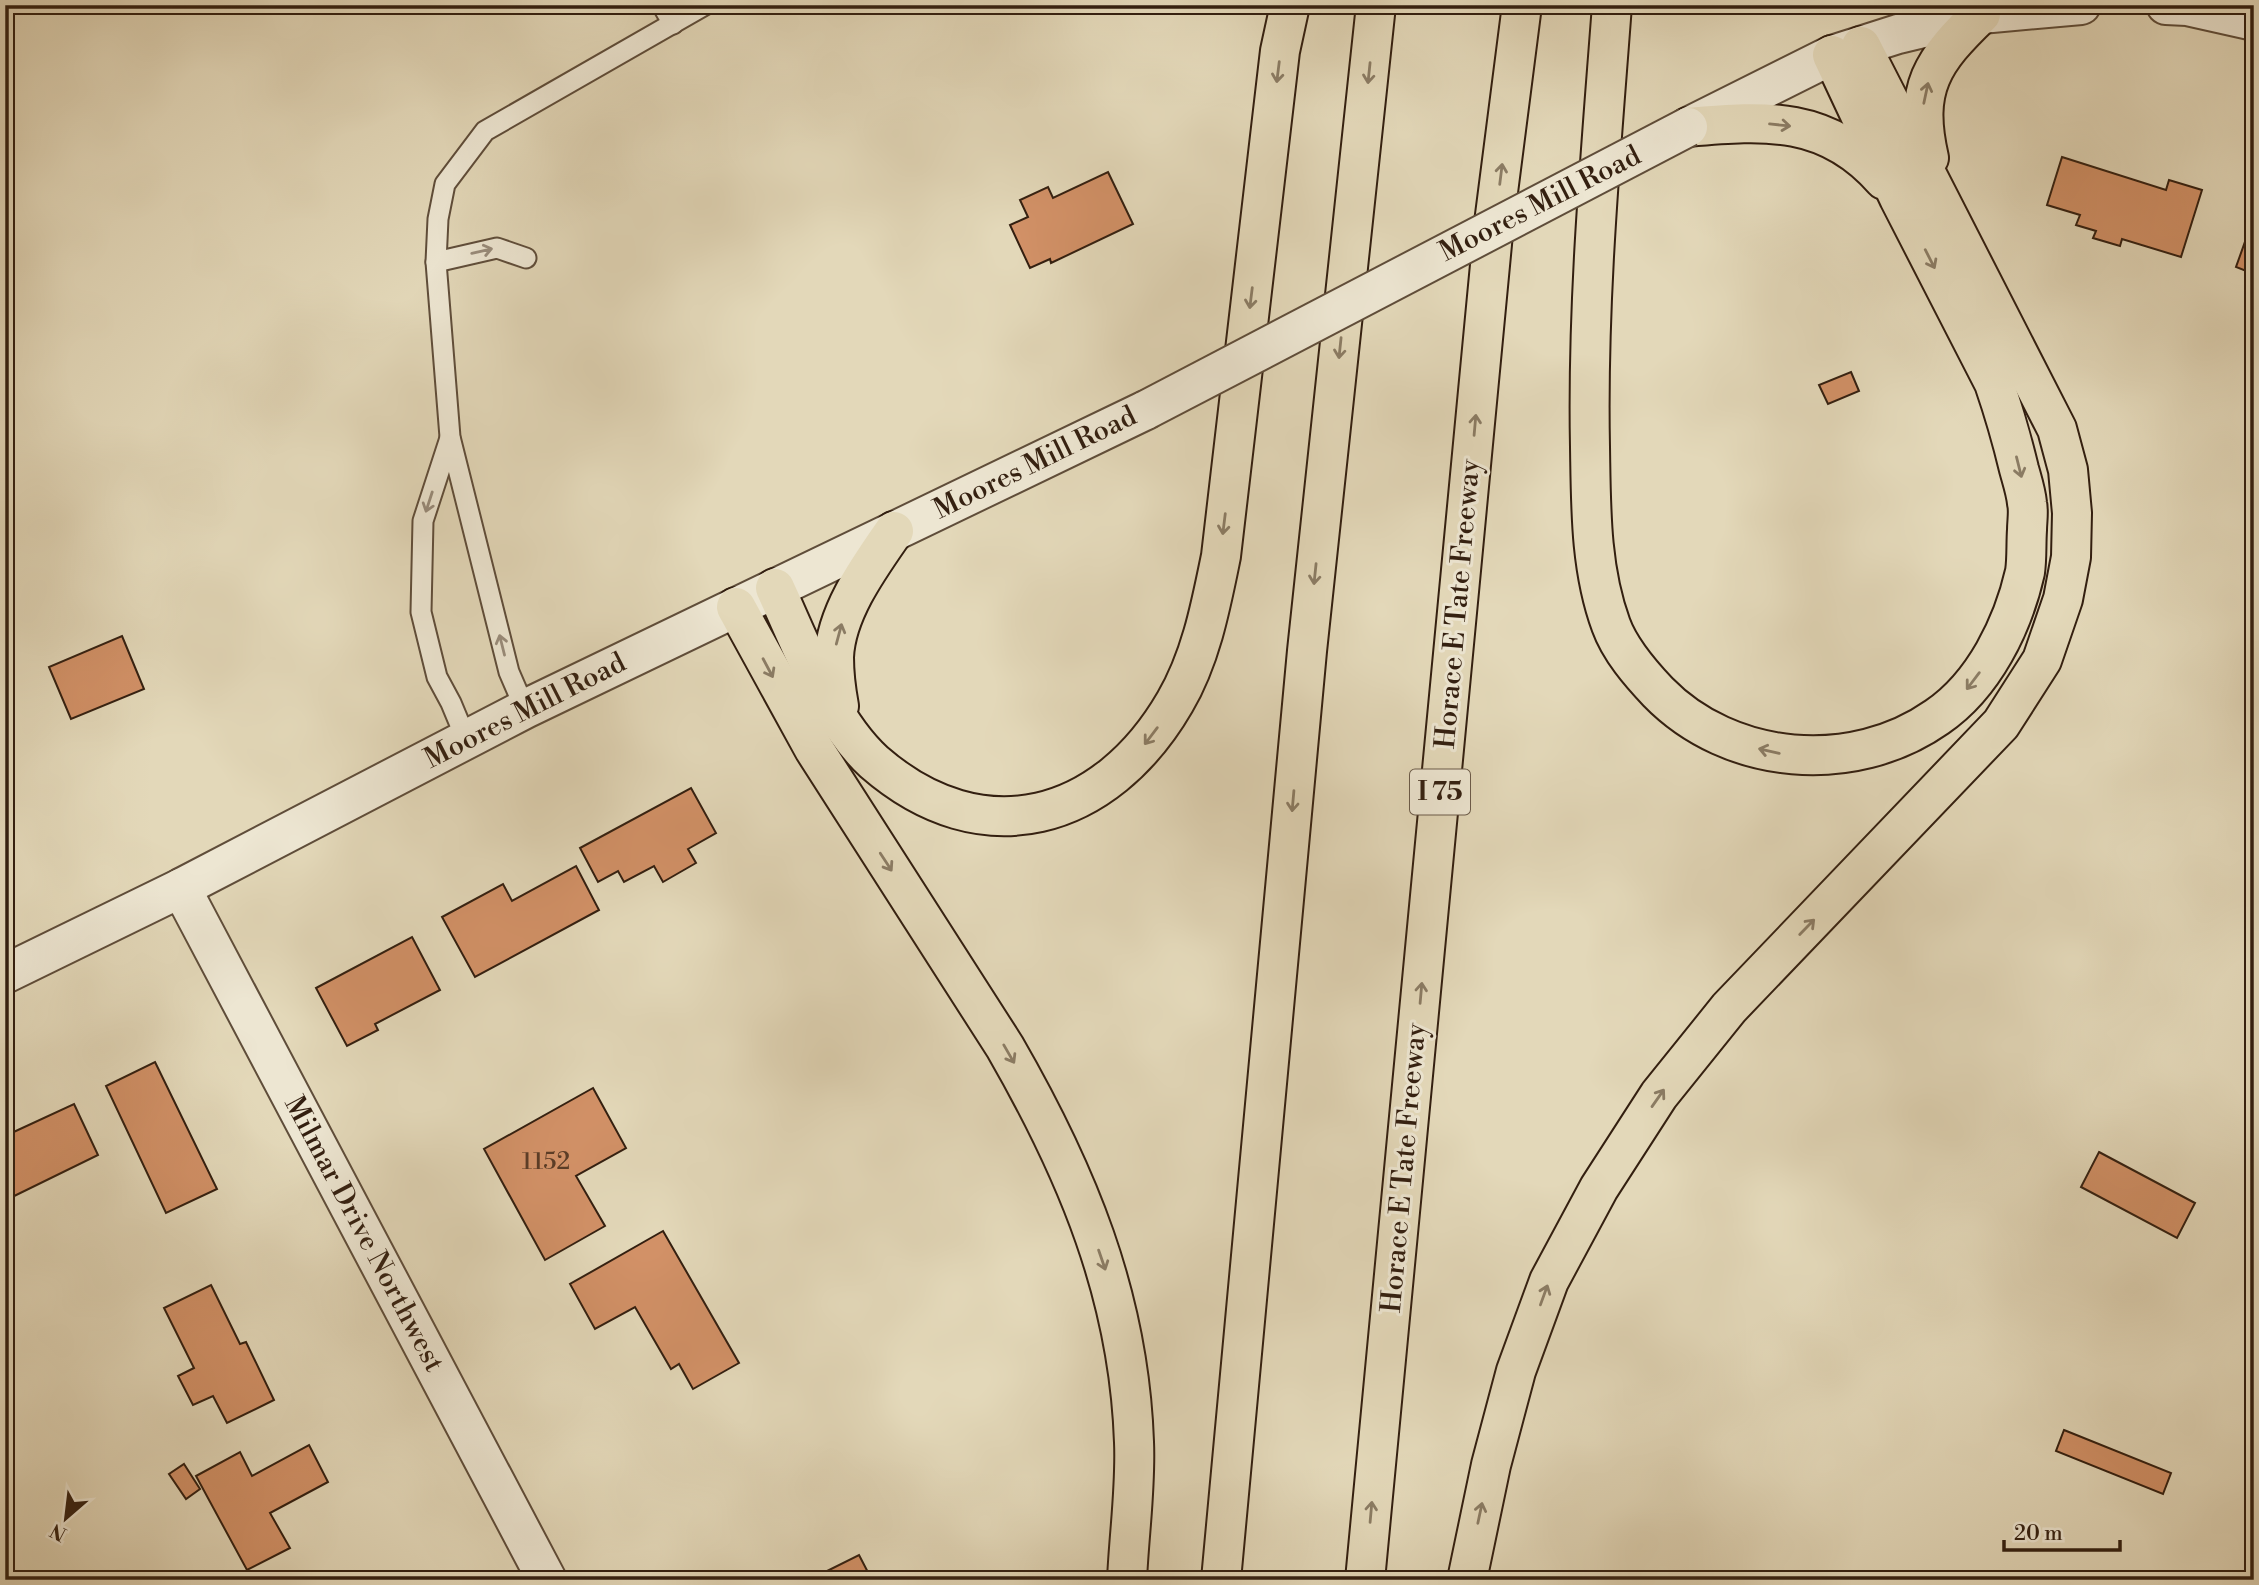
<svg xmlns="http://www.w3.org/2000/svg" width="2259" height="1585" font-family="'Libre Bodoni',serif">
  <rect width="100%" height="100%" fill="#e3d8b9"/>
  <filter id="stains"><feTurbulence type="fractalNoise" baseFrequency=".00286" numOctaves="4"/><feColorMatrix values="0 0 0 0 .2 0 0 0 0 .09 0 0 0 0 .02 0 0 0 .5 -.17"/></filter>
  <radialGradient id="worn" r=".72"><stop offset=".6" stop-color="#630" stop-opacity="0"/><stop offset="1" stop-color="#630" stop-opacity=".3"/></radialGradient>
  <g fill="#d29167" stroke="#331f10" stroke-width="2">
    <path d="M 2062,157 L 2166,190 L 2169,180 L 2202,190 L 2181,257 L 2122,239 L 2120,246 L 2093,238 L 2096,231 L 2076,225 L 2080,215 L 2047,205 Z"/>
    <path d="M 1108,172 L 1133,224 L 1051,263 L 1050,259 L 1030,268 L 1010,225 L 1028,217 L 1020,200 L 1048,187 L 1053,198 Z"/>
    <path d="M 2252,222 L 2254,222 L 2254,274 L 2236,267 Z"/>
    <path d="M 1851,372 L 1859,391 L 1828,404 L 1819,385 Z"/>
    <path d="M 122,636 L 144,689 L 71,719 L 49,667 Z"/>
    <path d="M 691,788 L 716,833 L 688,849 L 696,863 L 663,882 L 654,866 L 624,882 L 618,871 L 598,882 L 580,848 Z"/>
    <path d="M 576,866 L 599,910 L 475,977 L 442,917 L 503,884 L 512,901 Z"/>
    <path d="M 412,937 L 440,990 L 375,1024 L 378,1030 L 347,1046 L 316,988 Z"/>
    <path d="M 155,1062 L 217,1189 L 166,1213 L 106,1086 Z"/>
    <path d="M 593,1088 L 626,1148 L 576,1176 L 605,1226 L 545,1260 L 484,1149 Z"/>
    <path d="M 74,1104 L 98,1155 L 6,1200 L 10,1207 L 5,1209 L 5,1136 Z"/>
    <path d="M 2099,1152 L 2195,1203 L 2177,1238 L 2081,1187 Z"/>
    <path d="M 663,1231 L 739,1363 L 693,1389 L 679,1364 L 671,1369 L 635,1307 L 595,1329 L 570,1284 Z"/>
    <path d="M 211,1285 L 240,1344 L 246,1342 L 274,1400 L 227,1423 L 213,1396 L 193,1405 L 178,1376 L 194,1368 L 164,1308 Z"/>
    <path d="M 2064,1430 L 2171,1473 L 2163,1494 L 2056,1451 Z"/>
    <path d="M 309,1445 L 328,1482 L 270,1513 L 290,1548 L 247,1570 L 196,1476 L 240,1452 L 252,1476 Z"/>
    <path d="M 184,1464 L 200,1489 L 186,1499 L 169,1474 Z"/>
    <path d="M 859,1555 L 872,1580 L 809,1580 Z"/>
  </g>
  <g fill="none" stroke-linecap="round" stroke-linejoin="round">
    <defs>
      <g id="service">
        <path d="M 662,5 L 673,24"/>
        <path d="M 436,262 L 497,248 L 526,258"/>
        <path d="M 450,438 L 423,521 L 421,612 L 437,677 L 451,703 L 466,739"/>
        <path d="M 525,709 L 509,672 L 450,437 L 436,262 L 438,219 L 445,184 L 485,131 L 705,5"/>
      </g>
      <path id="minor" d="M 181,888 L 547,1580"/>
      <g id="tertiary">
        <path d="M 2166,5 L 2187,6 L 2254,21"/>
        <path d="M 1688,127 L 1832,55 L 1898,34 L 1981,14 L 2081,5"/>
        <path d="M 5,974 L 181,888 L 525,709 L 1146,410"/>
      </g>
      <g id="motorway">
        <path d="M 1612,5 C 1601,152 1587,300 1590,447 C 1591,506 1590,568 1611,625 C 1620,650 1640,673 1658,692 C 1730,766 1853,776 1937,717 C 1984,685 2013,625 2025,572 C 2027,559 2026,544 2027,530 C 2027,521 2029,512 2027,503 C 2026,492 2022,480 2019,469 C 2012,440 2004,412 1994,383 L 1899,198 L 1832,55"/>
        <path d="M 1688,127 C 1766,120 1828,116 1884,180"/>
        <path d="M 1929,158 C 1913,88 1932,61 1981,14"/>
        <path d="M 775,588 C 801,644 829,721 874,762 C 983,857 1106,821 1175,702 C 1201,658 1211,605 1221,556 L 1280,51 L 1290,5"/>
        <path d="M 736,607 L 814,749 L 1005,1047 C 1077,1172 1129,1296 1134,1442 C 1136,1487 1129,1534 1127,1580"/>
        <path d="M 839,706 C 836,690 834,674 834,657 C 836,612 869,567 894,531"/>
        <path d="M 1221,1580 L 1307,651 L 1376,5"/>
        <path d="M 1365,1580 L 1494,223 L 1522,5"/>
        <path d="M 1467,1580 L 1491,1465 L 1516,1371 L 1549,1281 L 1599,1188 L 1659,1095 L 1729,1008 L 2001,724 L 2042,660 L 2063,599 L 2071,557 L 2072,513 L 2068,470 L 2057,429 L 1861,46"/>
      </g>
    </defs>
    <use href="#service" stroke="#5f4d3a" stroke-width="23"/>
    <use href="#minor" stroke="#5f4d3a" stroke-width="42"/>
    <use href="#tertiary" stroke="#5f4d3a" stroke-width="42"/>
    <use href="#motorway" stroke="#331f10" stroke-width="42"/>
    <use href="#service" stroke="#ede6d2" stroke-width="19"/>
    <use href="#minor" stroke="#ede6d2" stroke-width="38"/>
    <use href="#tertiary" stroke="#ede6d2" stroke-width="38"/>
    <use href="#motorway" stroke="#e3d8b9" stroke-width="38"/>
    <defs>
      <path id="tertiary-bridge" d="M 1146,410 L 1688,127"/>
    </defs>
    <use href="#tertiary-bridge" stroke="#5f4d3a" stroke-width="42" stroke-linecap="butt"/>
    <use href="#tertiary-bridge" stroke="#ede6d2" stroke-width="38"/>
  </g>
  <defs><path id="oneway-shaft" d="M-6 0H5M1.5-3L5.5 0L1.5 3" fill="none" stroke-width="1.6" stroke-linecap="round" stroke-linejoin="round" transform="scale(1.75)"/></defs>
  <g stroke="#8b7c64">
    <use href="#oneway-shaft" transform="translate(1278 72) rotate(97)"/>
    <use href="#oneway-shaft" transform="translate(1369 73) rotate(96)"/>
    <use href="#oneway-shaft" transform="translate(1926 93) rotate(-78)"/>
    <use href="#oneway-shaft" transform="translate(1780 125) rotate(6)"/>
    <use href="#oneway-shaft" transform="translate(1501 174) rotate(-83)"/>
    <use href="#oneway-shaft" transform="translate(1930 259) rotate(63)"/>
    <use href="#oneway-shaft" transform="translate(1251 298) rotate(97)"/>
    <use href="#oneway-shaft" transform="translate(1340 348) rotate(96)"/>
    <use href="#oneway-shaft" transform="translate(1475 425) rotate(-85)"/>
    <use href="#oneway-shaft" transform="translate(2019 467) rotate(76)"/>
    <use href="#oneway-shaft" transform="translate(1224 524) rotate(97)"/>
    <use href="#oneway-shaft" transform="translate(1315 574) rotate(96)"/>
    <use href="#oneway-shaft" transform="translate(839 634) rotate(-75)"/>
    <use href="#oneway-shaft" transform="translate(768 668) rotate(62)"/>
    <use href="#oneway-shaft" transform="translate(1973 681) rotate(127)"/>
    <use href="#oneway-shaft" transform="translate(1151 736) rotate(127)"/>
    <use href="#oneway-shaft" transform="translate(1769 751) rotate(-167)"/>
    <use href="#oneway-shaft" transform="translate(1293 801) rotate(95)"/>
    <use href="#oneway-shaft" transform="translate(886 862) rotate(57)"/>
    <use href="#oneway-shaft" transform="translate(1807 927) rotate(-46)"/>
    <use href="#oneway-shaft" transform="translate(1421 993) rotate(-85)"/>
    <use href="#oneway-shaft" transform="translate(1009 1054) rotate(60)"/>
    <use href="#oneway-shaft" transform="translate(1658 1098) rotate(-55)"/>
    <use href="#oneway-shaft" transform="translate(1102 1260) rotate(71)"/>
    <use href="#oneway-shaft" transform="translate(1544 1295) rotate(-70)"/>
    <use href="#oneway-shaft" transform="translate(1371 1512) rotate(-85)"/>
    <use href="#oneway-shaft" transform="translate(1480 1513) rotate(-78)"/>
  </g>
  <g stroke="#998c7b">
    <use href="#oneway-shaft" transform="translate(482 251) rotate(-13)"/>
    <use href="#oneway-shaft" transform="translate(429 502) rotate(108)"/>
    <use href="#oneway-shaft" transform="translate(502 645) rotate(-104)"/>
  </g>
  <g text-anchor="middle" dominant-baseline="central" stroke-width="6" stroke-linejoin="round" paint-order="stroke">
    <g font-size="24" fill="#5b3c26">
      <text x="546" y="1162">1152</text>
    </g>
    <rect fill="#ede6d2" stroke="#6b5b4a" stroke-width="2" x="1410" y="769.5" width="60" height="45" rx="5"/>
    <g font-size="26" font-weight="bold" fill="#331f10">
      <text x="1440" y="792">I 75</text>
    </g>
    <g font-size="28" fill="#331f10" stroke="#ede6d2">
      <text transform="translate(1540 204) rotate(-27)">Moores Mill Road</text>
      <text transform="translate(1035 463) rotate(-26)">Moores Mill Road</text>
      <text transform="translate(1458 604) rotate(-85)">Horace E Tate Freeway</text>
      <text transform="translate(525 711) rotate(-27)">Moores Mill Road</text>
      <text transform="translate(1404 1168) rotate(-85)">Horace E Tate Freeway</text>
      <text transform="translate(364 1234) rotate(62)">Milmar Drive Northwest</text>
    </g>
  </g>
  <rect width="2259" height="1585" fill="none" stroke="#e3d8b9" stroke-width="28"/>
  <rect x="7" y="7" width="2245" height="1571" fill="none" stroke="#331f10" stroke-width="3.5"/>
  <rect x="14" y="14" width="2231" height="1557" fill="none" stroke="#331f10" stroke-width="2"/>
  <g transform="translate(66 1518) rotate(208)" stroke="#ede6d2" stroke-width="5" paint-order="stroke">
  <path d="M0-5L12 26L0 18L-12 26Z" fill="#331f10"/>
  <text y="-10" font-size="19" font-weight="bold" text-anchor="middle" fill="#331f10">N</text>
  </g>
  <path d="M2004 1540v10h116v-10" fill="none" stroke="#331f10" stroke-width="3.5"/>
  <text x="2014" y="1540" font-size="21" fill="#331f10" stroke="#ede6d2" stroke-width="5" paint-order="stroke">20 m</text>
  <rect width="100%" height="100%" filter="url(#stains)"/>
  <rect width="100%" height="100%" fill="url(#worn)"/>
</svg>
